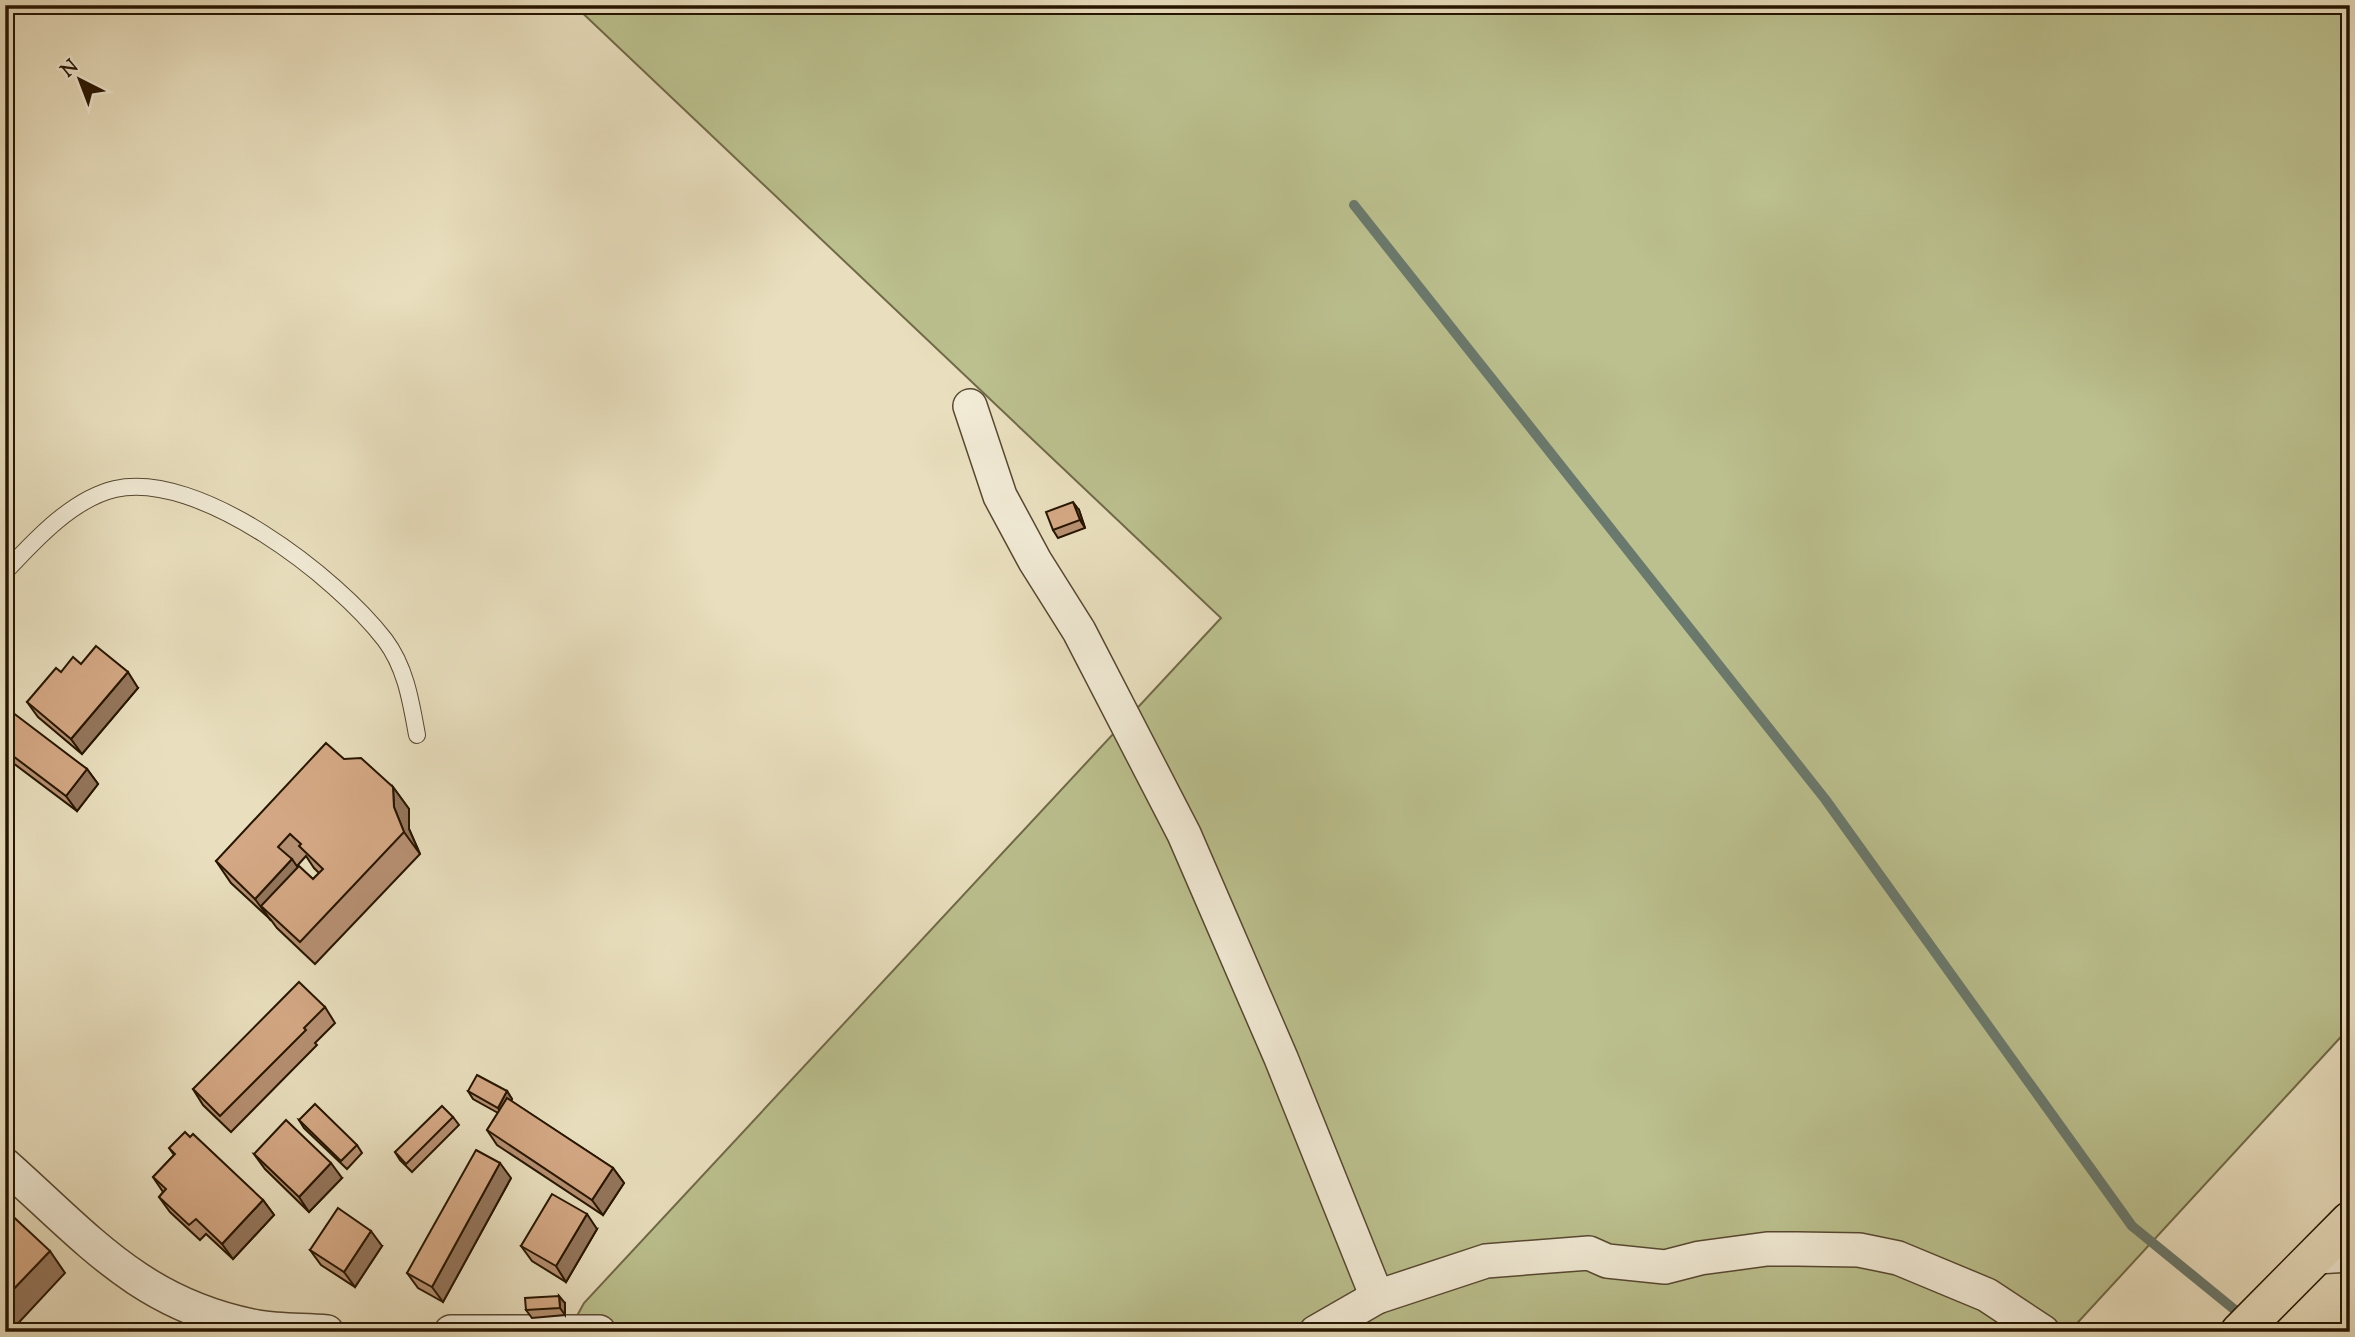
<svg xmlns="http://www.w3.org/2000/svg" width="2355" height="1337" font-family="'Sorts Mill Goudy',serif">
  <rect width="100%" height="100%" fill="#e9dfbe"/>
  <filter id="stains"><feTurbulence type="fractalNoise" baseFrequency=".00286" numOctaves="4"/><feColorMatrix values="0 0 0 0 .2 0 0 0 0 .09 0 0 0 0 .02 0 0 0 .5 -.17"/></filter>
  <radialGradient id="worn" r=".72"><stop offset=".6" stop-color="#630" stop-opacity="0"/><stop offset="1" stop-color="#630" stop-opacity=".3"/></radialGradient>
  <path fill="#bbc08e" stroke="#706a47" stroke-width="2" d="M 574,5 L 2350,5 L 2350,1027 L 2069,1332 L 568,1332 L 584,1303 L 1221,618 Z"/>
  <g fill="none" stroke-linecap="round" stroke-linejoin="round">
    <path stroke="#6a796d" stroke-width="10" d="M 1354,205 L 1825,799 L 2132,1226 L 2246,1319"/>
    <defs>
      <path id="service" d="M 5,572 C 34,541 72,499 115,489 C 199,470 337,577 385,640 C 406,668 411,702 417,735"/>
      <g id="minor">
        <path d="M 970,406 L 1000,496 L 1035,561 L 1079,631 L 1184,834 L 1281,1058 L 1377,1297"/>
        <path d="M 5,1165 C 88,1239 141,1305 257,1327 C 280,1331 304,1330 327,1332"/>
        <path d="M 2316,1257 L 2350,1255"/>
        <path d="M 451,1332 L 599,1332"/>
        <path d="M 1316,1332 L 1377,1297 L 1486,1261 L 1589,1253 L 1607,1261 L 1665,1267 L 1700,1258 L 1767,1249 L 1797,1249 L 1859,1250 L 1898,1258 L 1987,1295 L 2043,1332"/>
      </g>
      <path id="trunk" d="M 2240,1332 L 2350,1221"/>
    </defs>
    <use href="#service" stroke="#574830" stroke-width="18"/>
    <use href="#minor" stroke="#574830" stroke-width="36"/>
    <use href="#trunk" stroke="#261500" stroke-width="41"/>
    <use href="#service" stroke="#f1ead5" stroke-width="16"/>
    <use href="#minor" stroke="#f1ead5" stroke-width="33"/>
    <use href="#trunk" stroke="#e9dfbe" stroke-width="38"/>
  </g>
  <g fill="#b69072" stroke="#261500" stroke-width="2" fill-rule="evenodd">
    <path d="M 1079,510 L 1085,528 L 1058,538 L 1053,530 Z"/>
    <path d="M 81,664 L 138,688 L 82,754 L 38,717 L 27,702 L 61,672 Z"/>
    <path d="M 5,713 L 87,769 L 98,784 L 77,811 L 5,757 Z"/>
    <path d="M 344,759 L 393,787 L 409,809 L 409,829 L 420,854 L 315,964 L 277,928 L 271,920 L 231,883 L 216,861 ZM 306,856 L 314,868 L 319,873 L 313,879 L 297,866 Z"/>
    <path d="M 325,1007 L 335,1023 L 315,1043 L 317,1045 L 231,1132 L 203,1105 L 193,1089 Z"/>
    <path d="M 468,1091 L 507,1091 L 512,1099 L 511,1101 L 613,1168 L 624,1183 L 603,1215 L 497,1145 L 487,1130 L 498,1113 L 473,1099 Z"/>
    <path d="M 453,1117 L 459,1125 L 412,1172 L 400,1160 L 395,1152 Z"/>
    <path d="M 299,1120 L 357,1145 L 362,1153 L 347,1169 L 304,1128 Z"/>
    <path d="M 169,1148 L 263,1200 L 274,1215 L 233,1259 L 206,1234 L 200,1240 L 170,1212 L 159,1197 L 163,1192 L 153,1177 L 174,1155 Z"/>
    <path d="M 254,1154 L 342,1178 L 309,1212 L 265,1169 Z"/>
    <path d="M 511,1178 L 443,1302 L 418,1288 L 407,1273 Z"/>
    <path d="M 597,1229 L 566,1282 L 532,1261 L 521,1246 Z"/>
    <path d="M 382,1246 L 355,1287 L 321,1265 L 310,1250 Z"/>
    <path d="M 565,1303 L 565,1315 L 532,1318 L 526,1310 Z"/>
  </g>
  <g fill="#94765c" stroke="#261500" stroke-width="2">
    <path d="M 1073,502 L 1079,510 L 1085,528 L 1080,520 Z"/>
    <path d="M 128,672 L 138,688 L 82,754 L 71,739 Z"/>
    <path d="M 87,769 L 98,784 L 77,811 L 66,796 Z"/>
    <path d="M 393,787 L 409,809 L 409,829 L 420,854 L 404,832 L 394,807 Z"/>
    <path d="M 292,859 L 307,881 L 261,906 L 271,921 L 255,899 Z"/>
    <path d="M 507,1091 L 512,1099 L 503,1115 L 498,1108 Z"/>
    <path d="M 331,1163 L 342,1178 L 309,1212 L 299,1197 Z"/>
    <path d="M 500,1163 L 511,1178 L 443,1302 L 432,1287 Z"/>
    <path d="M 613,1168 L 624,1183 L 603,1215 L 592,1200 Z"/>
    <path d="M 263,1200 L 274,1215 L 233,1259 L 222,1244 Z"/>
    <path d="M 587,1214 L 597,1229 L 566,1282 L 556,1266 Z"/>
    <path d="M 371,1231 L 382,1246 L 355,1287 L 344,1272 Z"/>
    <path d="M 50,1251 L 65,1273 L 10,1332 L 5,1332 L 5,1298 Z"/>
    <path d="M 559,1296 L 565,1303 L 565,1315 L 560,1308 Z"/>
  </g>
  <g fill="#d4a884" stroke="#261500" stroke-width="2">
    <path d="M 1073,502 L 1080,520 L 1053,530 L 1046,512 Z"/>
    <path d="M 96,646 L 128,672 L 71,739 L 27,702 L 56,668 L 61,672 L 73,657 L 81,664 Z"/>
    <path d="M 8,709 L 87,769 L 66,796 L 5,750 L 5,713 Z"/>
    <path d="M 326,743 L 344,759 L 361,758 L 393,787 L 394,807 L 404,832 L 300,942 L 261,906 L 299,866 L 313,879 L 323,869 L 299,846 L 301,844 L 290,834 L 278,847 L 292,859 L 255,899 L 216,861 Z"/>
    <path d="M 299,982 L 325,1007 L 304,1028 L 306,1030 L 220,1116 L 193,1089 Z"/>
    <path d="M 477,1075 L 507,1091 L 498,1108 L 468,1091 Z"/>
    <path d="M 507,1098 L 613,1168 L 592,1200 L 487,1130 Z"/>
    <path d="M 315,1104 L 357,1145 L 341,1161 L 299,1120 Z"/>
    <path d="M 442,1106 L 453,1117 L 406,1164 L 395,1152 Z"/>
    <path d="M 286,1120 L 331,1163 L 299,1197 L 254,1154 Z"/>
    <path d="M 185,1132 L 190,1137 L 193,1134 L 263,1200 L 222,1244 L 196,1219 L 189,1225 L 159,1197 L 166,1189 L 153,1177 L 175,1154 L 169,1148 Z"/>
    <path d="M 476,1150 L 500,1163 L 432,1287 L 407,1273 Z"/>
    <path d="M 552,1194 L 587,1214 L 556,1266 L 521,1246 Z"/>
    <path d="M 338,1208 L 371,1231 L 344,1272 L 310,1250 Z"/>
    <path d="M 5,1209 L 50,1251 L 5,1298 Z"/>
    <path d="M 559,1296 L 560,1308 L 526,1310 L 525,1298 Z"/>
  </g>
  <rect width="2355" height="1337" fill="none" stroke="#e9dfbe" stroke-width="28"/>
  <rect x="7" y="7" width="2341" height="1323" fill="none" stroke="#261500" stroke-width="3.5"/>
  <rect x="14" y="14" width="2327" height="1309" fill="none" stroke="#261500" stroke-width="2"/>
  <g transform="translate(80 80) rotate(318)" stroke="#f1ead5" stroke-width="5" paint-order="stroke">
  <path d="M0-5L12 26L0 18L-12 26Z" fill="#261500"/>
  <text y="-10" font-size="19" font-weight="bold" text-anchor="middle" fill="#261500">N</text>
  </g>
  <rect width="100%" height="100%" filter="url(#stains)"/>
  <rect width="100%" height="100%" fill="url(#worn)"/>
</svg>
